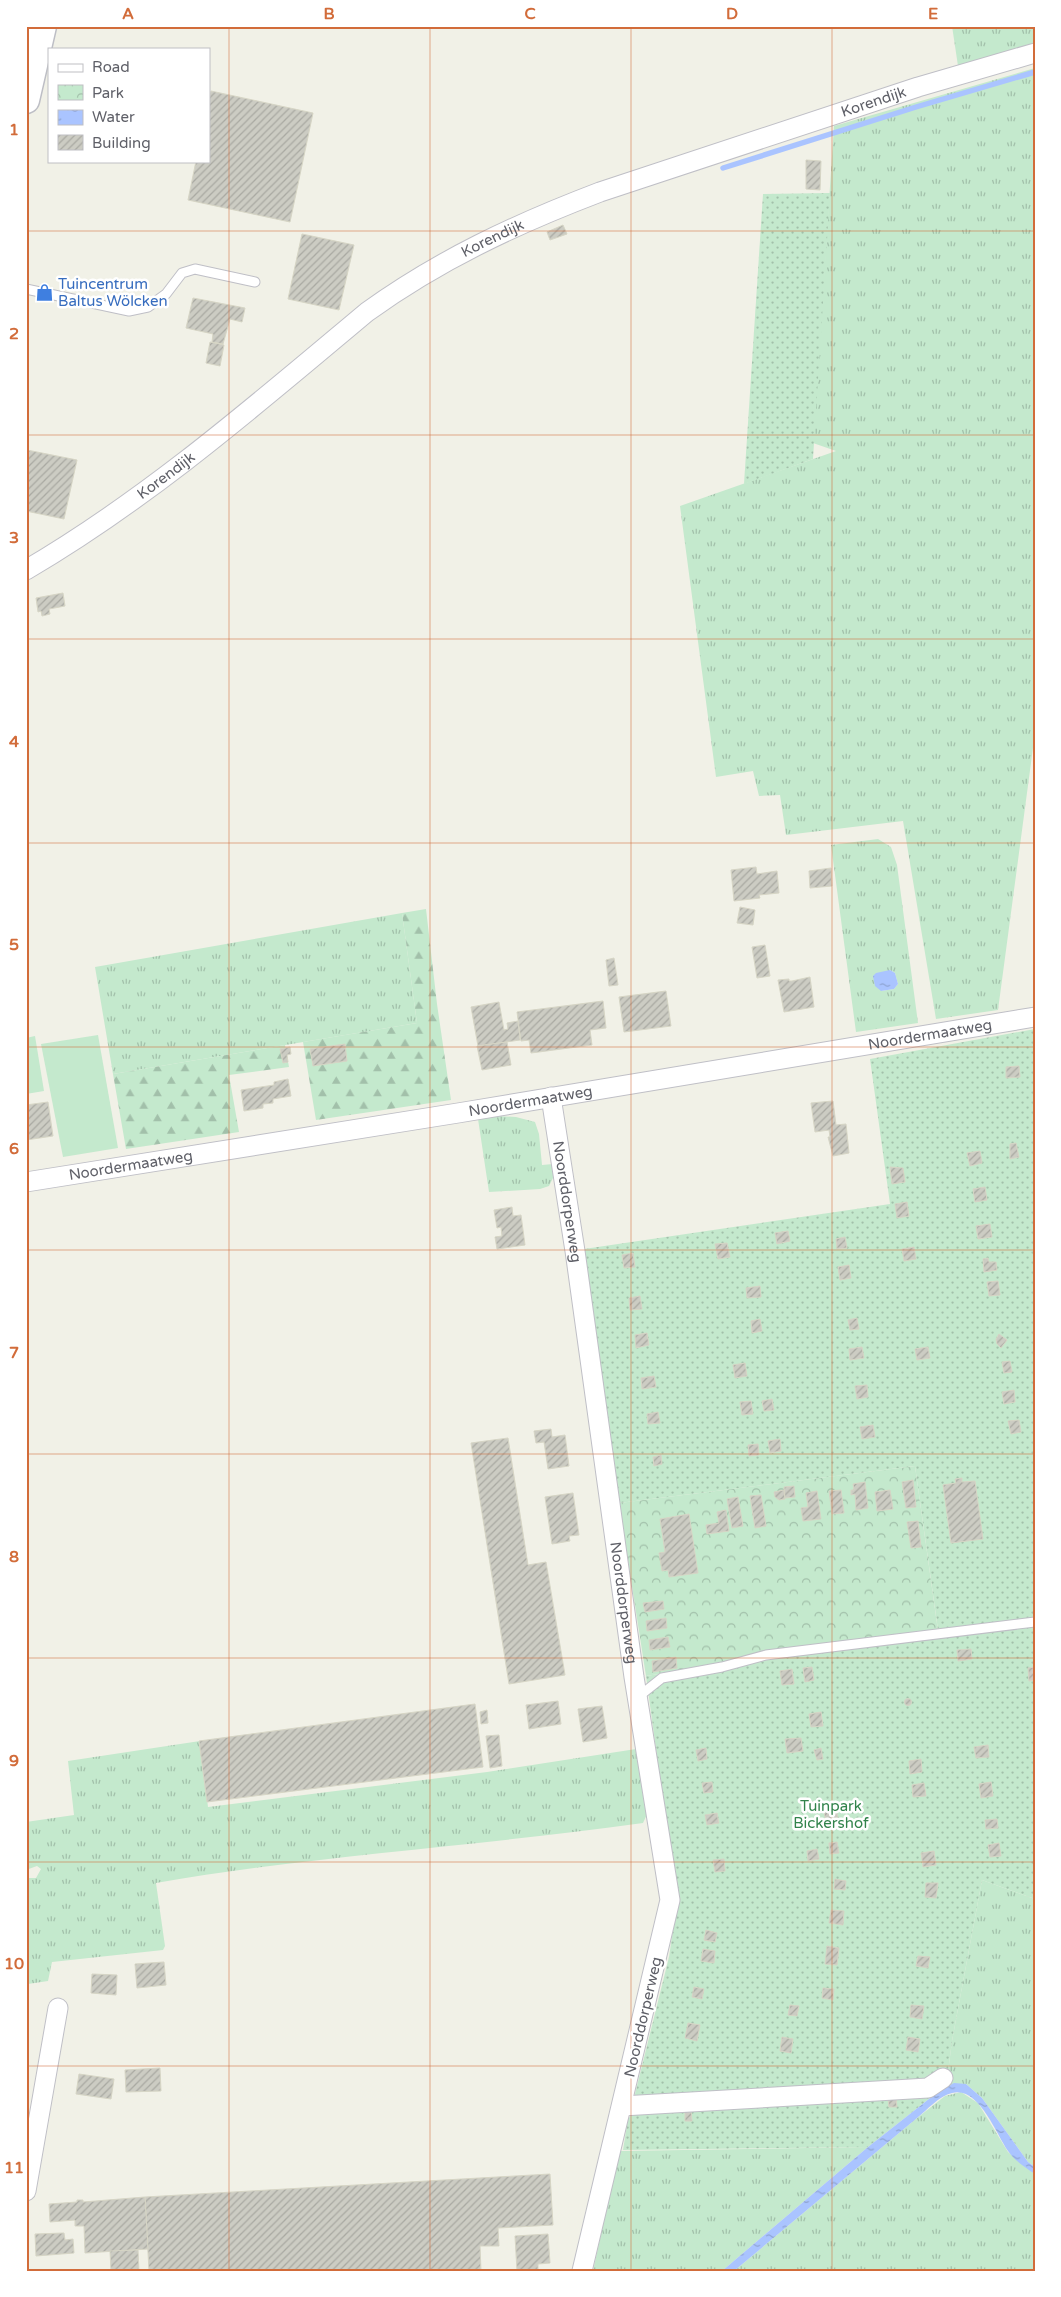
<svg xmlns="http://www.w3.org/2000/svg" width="1061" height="2297" font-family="'Varela Round',sans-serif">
  <defs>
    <pattern id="grass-tufts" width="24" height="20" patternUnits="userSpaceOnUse" patternTransform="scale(1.25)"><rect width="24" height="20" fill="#c4e9cd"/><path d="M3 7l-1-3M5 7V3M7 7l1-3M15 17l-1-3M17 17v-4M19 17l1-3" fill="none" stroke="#a2c0aa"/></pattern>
    <pattern id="forest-firs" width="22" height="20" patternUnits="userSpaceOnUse" patternTransform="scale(1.25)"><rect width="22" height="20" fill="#c4e9cd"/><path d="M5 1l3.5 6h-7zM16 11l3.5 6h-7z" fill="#a2c0aa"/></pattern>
    <pattern id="park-crowns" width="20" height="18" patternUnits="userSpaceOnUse" patternTransform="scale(1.25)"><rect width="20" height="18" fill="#c4e9cd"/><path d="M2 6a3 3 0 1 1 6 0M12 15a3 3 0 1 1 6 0" fill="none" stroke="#a2c0aa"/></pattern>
    <pattern id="garden-dots" width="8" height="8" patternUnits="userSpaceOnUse" patternTransform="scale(1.25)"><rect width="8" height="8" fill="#c4e9cd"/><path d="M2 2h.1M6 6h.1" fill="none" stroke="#a2c0aa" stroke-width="1.8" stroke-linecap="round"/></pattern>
    <pattern id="water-ripples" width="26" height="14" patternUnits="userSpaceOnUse" patternTransform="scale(1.25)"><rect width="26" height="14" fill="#aac4ff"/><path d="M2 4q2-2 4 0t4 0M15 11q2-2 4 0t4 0" fill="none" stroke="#8ea3d2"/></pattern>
    <pattern id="building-hatch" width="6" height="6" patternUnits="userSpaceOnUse" patternTransform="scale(1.25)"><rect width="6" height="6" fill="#ccccc3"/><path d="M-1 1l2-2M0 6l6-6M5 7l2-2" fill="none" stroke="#a9a9a2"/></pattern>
  </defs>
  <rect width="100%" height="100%" fill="#f1f1e7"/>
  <g fill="url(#grass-tufts)" fill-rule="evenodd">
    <path d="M 952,26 L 1035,26 L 1035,45 L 958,66 Z"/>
    <path d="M 1035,68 L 1035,733 L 998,1010 L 936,1019 L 903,821 L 786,835 L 780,795 L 759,796 L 753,771 L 716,777 L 680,506 L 836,451 L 813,443 L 834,126 Z"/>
    <path d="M 878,839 L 891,847 L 897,865 L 918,1023 L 856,1032 L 831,845 ZM 890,970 L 895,973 L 898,984 L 894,989 L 881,991 Z"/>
    <path d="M 402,913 L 417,1023 L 113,1074 L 95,967 Z"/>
    <path d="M 495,1116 L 516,1117 L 535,1122 L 539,1134 L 542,1165 L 553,1164 L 553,1178 L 549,1186 L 540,1189 L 489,1192 L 478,1119 Z"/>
    <path d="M 200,1741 L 208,1807 L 487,1772 L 636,1749 L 649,1810 L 643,1823 C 481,1846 317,1855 156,1883 L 165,1946 L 163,1950 L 52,1962 L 48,1981 L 28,1984 L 26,1991 L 26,1878 L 36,1878 L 41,1869 L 37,1866 L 26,1870 L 26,1822 L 74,1815 L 68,1761 Z"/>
    <path d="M 982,1880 L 1035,1899 L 1035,2167 L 1028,2162 L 982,2098 L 966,2084 L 942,2088 L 948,2072 L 952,2041 Z"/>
    <path d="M 961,2092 L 978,2103 L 1008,2152 L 1035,2174 L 1035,2271 L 734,2271 L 917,2118 L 945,2096 Z"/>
    <path d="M 868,2147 L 722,2271 L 593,2271 L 619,2151 Z"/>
  </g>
  <g fill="url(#forest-firs)">
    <path d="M 426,909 L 437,1004 L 451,1100 L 316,1120 L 303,1042 L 417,1023 L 402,913 Z"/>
    <path d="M 285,1045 L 289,1067 L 229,1075 L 239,1132 L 126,1149 L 113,1074 Z"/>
  </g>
  <path fill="url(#park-crowns)" d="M 915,1466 L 938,1631 L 646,1676 L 619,1503 Z"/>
  <g fill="url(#garden-dots)">
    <path d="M 830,193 L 813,459 L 744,484 L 763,194 Z"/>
    <path d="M 1035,1029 L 1035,1899 L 982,1880 L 952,2041 L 948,2072 L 923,2084 L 633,2102 L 669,1957 L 677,1903 L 646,1676 L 938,1630 L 915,1466 L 619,1503 L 584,1249 L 890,1204 L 870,1059 Z"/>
    <path d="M 939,2091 L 868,2147 L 623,2150 L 628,2119 L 633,2113 Z"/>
  </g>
  <g fill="#c4e9cd">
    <path d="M 98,1035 L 118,1148 L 63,1157 L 41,1044 Z"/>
    <path d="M 35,1036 L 44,1091 L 26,1094 L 26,1038 Z"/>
  </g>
  <g fill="url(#water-ripples)">
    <path d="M 890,970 L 895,973 L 898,984 L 894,989 L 881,991 L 875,986 L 873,976 L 876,973 Z"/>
    <path d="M 954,2083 L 966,2084 L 982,2098 L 1028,2162 L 1035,2167 L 1035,2174 C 1026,2168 1014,2160 1008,2151 C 996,2134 979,2086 952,2093 C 939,2096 927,2110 917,2118 L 734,2271 L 722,2271 L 868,2147 L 939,2091 Z"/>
  </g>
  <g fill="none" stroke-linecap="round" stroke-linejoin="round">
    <path stroke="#aac4ff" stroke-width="5.5" d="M 723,168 L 916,107 L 1035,72"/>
  </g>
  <g fill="url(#building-hatch)" stroke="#d6d5c5">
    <path d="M 211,91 L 313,113 L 290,222 L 188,200 L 196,161 L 209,161 L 209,100 Z"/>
    <path d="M 806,160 L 821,161 L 820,190 L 806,189 Z"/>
    <path d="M 563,225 L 567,234 L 550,240 L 547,232 Z"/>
    <path d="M 302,234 L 354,245 L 339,310 L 288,299 Z"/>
    <path d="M 193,298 L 245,308 L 242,322 L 230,319 L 223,344 L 212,342 L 213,334 L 186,328 Z"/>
    <path d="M 210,342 L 224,345 L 220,366 L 206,363 Z"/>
    <path d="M 27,450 L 77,460 L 64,519 L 26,511 Z"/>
    <path d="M 63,593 L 65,606 L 49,609 L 50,614 L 42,616 L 41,611 L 38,612 L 36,598 Z"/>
    <path d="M 756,867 L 757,874 L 777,871 L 779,893 L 759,895 L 760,898 L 734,901 L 731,870 Z"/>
    <path d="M 831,868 L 832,886 L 810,888 L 809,871 Z"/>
    <path d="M 740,907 L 755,910 L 753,925 L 737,923 Z"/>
    <path d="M 765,945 L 770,976 L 757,978 L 752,947 Z"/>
    <path d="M 614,958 L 618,985 L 609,986 L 606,960 Z"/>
    <path d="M 810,977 L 814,1007 L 784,1012 L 778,980 L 789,979 L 789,981 L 792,981 Z"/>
    <path d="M 666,991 L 671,1026 L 624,1032 L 619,997 Z"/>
    <path d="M 603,1001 L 606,1028 L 590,1030 L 592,1045 L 531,1053 L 529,1040 L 521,1041 L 517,1012 Z"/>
    <path d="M 499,1002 L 504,1030 L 508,1029 L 507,1023 L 518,1021 L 520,1040 L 478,1046 L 471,1007 Z"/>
    <path d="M 507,1042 L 511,1065 L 482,1070 L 477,1046 Z"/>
    <path d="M 345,1044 L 347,1061 L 313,1066 L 310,1049 Z"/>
    <path d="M 290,1047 L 291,1054 L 287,1055 L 288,1062 L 283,1063 L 280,1049 Z"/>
    <path d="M 1019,1066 L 1020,1077 L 1006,1078 L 1006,1067 Z"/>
    <path d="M 288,1079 L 291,1096 L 273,1099 L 273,1103 L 263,1104 L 263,1108 L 244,1111 L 241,1090 L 274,1085 L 274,1082 Z"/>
    <path d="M 833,1101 L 836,1125 L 846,1124 L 849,1153 L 833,1156 L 828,1137 L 830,1137 L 829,1130 L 815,1132 L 811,1103 Z"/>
    <path d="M 48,1102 L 53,1136 L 26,1140 L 26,1105 Z"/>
    <path d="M 1016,1143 L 1019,1157 L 1010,1159 L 1010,1144 Z"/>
    <path d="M 980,1151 L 982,1163 L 970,1166 L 967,1153 Z"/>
    <path d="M 890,1167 L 903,1168 L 905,1182 L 892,1184 Z"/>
    <path d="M 985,1187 L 987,1200 L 975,1202 L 973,1189 Z"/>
    <path d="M 907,1202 L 909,1216 L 897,1218 L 895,1204 Z"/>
    <path d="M 512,1207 L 513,1216 L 521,1215 L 525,1245 L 497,1249 L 495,1237 L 502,1236 L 501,1227 L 497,1228 L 494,1210 Z"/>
    <path d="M 990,1224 L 992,1237 L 978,1239 L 976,1226 Z"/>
    <path d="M 788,1231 L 790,1241 L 777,1244 L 775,1233 Z"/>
    <path d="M 845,1237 L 847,1248 L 837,1249 L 836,1239 Z"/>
    <path d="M 727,1243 L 730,1257 L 718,1259 L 715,1244 Z"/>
    <path d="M 914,1247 L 916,1259 L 904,1261 L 902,1249 Z"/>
    <path d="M 633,1253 L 635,1267 L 624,1268 L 622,1255 Z"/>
    <path d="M 988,1258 L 989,1262 L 996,1262 L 997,1270 L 984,1272 L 983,1259 Z"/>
    <path d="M 849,1265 L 851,1278 L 840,1280 L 838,1267 Z"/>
    <path d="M 998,1281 L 1000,1295 L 989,1296 L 987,1282 Z"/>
    <path d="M 760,1286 L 761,1297 L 747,1298 L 746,1288 Z"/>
    <path d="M 640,1296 L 642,1309 L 630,1310 L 629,1298 Z"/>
    <path d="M 857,1318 L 859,1329 L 850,1330 L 848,1320 Z"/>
    <path d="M 760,1319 L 762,1331 L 752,1333 L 751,1321 Z"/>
    <path d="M 647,1333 L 649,1345 L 636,1348 L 635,1335 Z"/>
    <path d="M 999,1334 L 1007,1340 L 1001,1348 L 997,1344 L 996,1339 Z"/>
    <path d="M 862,1347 L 864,1358 L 850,1360 L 849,1349 Z"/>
    <path d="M 928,1347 L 930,1358 L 917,1360 L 915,1349 Z"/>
    <path d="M 1010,1361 L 1012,1372 L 1004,1373 L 1002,1362 Z"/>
    <path d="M 745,1363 L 747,1376 L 735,1378 L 733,1365 Z"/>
    <path d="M 654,1376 L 656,1387 L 642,1389 L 641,1378 Z"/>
    <path d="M 867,1385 L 868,1397 L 857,1399 L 855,1386 Z"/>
    <path d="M 1014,1390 L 1015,1402 L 1004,1404 L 1002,1392 Z"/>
    <path d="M 772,1399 L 774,1410 L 764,1411 L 762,1401 Z"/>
    <path d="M 751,1401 L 753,1414 L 742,1415 L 740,1402 Z"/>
    <path d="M 658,1412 L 660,1423 L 648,1424 L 647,1414 Z"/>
    <path d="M 1019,1420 L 1021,1432 L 1011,1434 L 1008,1421 Z"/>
    <path d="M 873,1425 L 875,1437 L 862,1439 L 860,1427 Z"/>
    <path d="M 551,1429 L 552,1437 L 565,1435 L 569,1466 L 548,1469 L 544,1442 L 536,1443 L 534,1431 Z"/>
    <path d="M 508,1438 L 528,1565 L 546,1562 L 565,1675 L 509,1684 L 471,1443 Z"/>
    <path d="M 780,1439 L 781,1451 L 770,1453 L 768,1441 Z"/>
    <path d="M 758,1444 L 759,1455 L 749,1456 L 748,1445 Z"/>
    <path d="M 661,1455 L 662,1464 L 654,1466 L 653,1457 Z"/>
    <path d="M 962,1478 L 962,1482 L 975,1481 L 983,1539 L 951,1543 L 943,1485 L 956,1483 L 955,1479 Z"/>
    <path d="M 913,1480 L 916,1507 L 906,1508 L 902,1482 Z"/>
    <path d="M 865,1482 L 868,1508 L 856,1510 L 855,1494 L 851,1495 L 851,1490 L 854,1490 L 853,1484 Z"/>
    <path d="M 794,1486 L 795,1497 L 785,1498 L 784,1487 Z"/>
    <path d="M 784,1490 L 785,1499 L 779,1500 L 775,1497 L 774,1492 Z"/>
    <path d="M 841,1490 L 844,1513 L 832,1514 L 829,1491 Z"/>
    <path d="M 890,1490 L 893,1509 L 877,1511 L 875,1492 Z"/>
    <path d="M 817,1491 L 821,1519 L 803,1521 L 801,1508 L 808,1507 L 806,1493 Z"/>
    <path d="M 573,1493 L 579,1535 L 569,1536 L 570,1541 L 552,1544 L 545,1497 Z"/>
    <path d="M 761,1495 L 766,1526 L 755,1528 L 750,1496 Z"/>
    <path d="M 738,1497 L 743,1526 L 732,1528 L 727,1499 Z"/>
    <path d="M 726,1510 L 729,1531 L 707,1534 L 706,1525 L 719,1523 L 717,1512 Z"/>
    <path d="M 689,1514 L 698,1573 L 669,1577 L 668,1570 L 662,1571 L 659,1553 L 665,1552 L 660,1519 Z"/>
    <path d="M 918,1521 L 921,1547 L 911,1548 L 907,1522 Z"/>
    <path d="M 663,1601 L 664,1609 L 645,1612 L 643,1603 Z"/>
    <path d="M 666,1618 L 667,1628 L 647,1631 L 646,1621 Z"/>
    <path d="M 668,1637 L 670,1647 L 650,1650 L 649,1640 Z"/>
    <path d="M 971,1649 L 972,1659 L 958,1661 L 957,1650 Z"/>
    <path d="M 676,1657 L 677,1668 L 653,1672 L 652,1661 Z"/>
    <path d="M 812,1667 L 814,1680 L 805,1682 L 803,1668 Z"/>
    <path d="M 1035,1667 L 1035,1680 L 1029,1681 L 1028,1668 Z"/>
    <path d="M 792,1669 L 794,1684 L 782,1685 L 780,1671 Z"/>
    <circle cx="908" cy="1702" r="3.5"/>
    <path d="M 558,1701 L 561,1724 L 529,1729 L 526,1705 Z"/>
    <path d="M 475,1704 L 483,1767 L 207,1802 L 199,1741 Z"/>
    <path d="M 602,1706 L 607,1738 L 583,1742 L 578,1709 Z"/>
    <path d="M 487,1710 L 488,1723 L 481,1724 L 480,1712 Z"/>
    <path d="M 821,1712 L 823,1726 L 811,1727 L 809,1714 Z"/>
    <path d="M 499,1735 L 502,1766 L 490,1768 L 486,1736 Z"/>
    <path d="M 801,1738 L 803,1751 L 787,1753 L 785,1739 Z"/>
    <path d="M 988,1745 L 989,1757 L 976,1758 L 974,1747 Z"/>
    <path d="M 706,1748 L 707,1759 L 698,1761 L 696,1750 Z"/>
    <path d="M 821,1748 L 823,1759 L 817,1760 L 814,1750 Z"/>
    <path d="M 921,1759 L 922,1772 L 910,1774 L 909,1761 Z"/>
    <path d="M 712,1782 L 713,1792 L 704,1793 L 702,1783 Z"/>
    <path d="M 991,1782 L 993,1796 L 981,1798 L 979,1784 Z"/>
    <path d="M 924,1783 L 926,1796 L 913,1797 L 912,1785 Z"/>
    <path d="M 836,1809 L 839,1822 L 826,1824 L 824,1811 Z"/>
    <path d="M 717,1813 L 719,1823 L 707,1825 L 705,1815 Z"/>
    <path d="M 997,1819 L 998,1828 L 986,1829 L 985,1820 Z"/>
    <path d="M 837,1842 L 839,1853 L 830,1854 L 829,1843 Z"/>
    <path d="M 999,1843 L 1001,1856 L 990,1857 L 988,1845 Z"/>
    <path d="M 817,1849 L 819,1859 L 808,1861 L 807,1851 Z"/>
    <path d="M 934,1851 L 936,1865 L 923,1867 L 921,1853 Z"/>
    <path d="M 724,1859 L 725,1871 L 715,1872 L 713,1860 Z"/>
    <path d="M 835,1879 L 846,1881 L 845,1890 L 834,1889 Z"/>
    <path d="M 926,1883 L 938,1883 L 936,1898 L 925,1897 Z"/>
    <path d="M 831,1910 L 844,1911 L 843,1925 L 829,1923 Z"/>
    <path d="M 706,1930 L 717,1933 L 715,1942 L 704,1940 Z"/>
    <path d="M 827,1946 L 839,1948 L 837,1965 L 825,1964 Z"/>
    <path d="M 703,1949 L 715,1951 L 714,1963 L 701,1961 Z"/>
    <path d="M 918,1956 L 930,1957 L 928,1968 L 916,1966 Z"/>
    <path d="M 164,1962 L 166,1985 L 137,1988 L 135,1964 Z"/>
    <path d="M 92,1974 L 117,1975 L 116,1995 L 91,1993 Z"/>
    <path d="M 694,1987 L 704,1989 L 702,1999 L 692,1997 Z"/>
    <path d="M 823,1988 L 834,1989 L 833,2000 L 822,1998 Z"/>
    <path d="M 790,2005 L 799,2006 L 797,2016 L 788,2015 Z"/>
    <path d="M 911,2005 L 924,2006 L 922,2019 L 910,2017 Z"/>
    <path d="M 688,2023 L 700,2025 L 697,2041 L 685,2038 Z"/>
    <path d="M 782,2037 L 793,2039 L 791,2053 L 780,2051 Z"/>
    <path d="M 908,2037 L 920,2039 L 918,2052 L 906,2050 Z"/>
    <path d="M 160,2068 L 161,2091 L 126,2092 L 125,2070 Z"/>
    <path d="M 79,2074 L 114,2079 L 111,2099 L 76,2094 Z"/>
    <path d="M 896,2098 L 897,2107 L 889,2107 L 888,2099 Z"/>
    <path d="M 685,2111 L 691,2111 L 692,2121 L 685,2121 Z"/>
    <path d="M 550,2174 L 553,2225 L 498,2228 L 499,2246 L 480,2246 L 481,2271 L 149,2271 L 145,2197 Z"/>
    <path d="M 145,2197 L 148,2249 L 85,2253 L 84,2226 L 75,2226 L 75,2220 L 50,2222 L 49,2204 L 77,2202 L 77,2200 L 83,2200 L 83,2202 Z"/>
    <path d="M 64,2233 L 65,2240 L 73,2239 L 74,2253 L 36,2256 L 35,2234 Z"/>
    <path d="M 548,2234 L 550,2263 L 538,2264 L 538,2271 L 517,2271 L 515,2236 Z"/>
    <path d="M 138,2250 L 139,2271 L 111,2271 L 110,2251 Z"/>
  </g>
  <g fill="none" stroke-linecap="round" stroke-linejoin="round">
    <defs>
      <g id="lane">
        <path d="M 26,289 L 129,311 L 148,307 L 166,294 L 182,273 L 195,269 L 255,282"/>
        <path d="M 638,1697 L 662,1678 L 722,1667 L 766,1655 L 1035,1622"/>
      </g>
      <g id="street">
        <path id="s1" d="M 26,570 C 149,498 257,404 367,312 C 439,260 516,224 600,192 L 918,87 L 1035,53"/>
        <path id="s2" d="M 551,1097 L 575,1251 L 634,1677 L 670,1900 L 582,2271"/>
        <path id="s3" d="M 26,1182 L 458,1113 L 1035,1017"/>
        <path d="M 622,2106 L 928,2088 L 943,2078"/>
        <path d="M 26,2191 L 58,2008"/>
      </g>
      <path id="secondary" d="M 26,100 L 43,26"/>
    </defs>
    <use href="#lane" stroke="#bfbfc6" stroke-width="11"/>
    <use href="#street" stroke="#bfbfc6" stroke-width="21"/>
    <use href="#secondary" stroke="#bdbec5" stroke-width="29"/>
    <use href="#lane" stroke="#fff" stroke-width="9"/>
    <use href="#street" stroke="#fff" stroke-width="19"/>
    <use href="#secondary" stroke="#fff" stroke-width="26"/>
  </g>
  <path fill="none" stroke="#d26c3a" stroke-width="1" stroke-opacity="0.55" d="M 229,26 L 229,2271M 430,26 L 430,2271M 631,26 L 631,2271M 832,26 L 832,2271M 26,231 L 1035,231M 26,435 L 1035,435M 26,639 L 1035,639M 26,843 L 1035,843M 26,1047 L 1035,1047M 26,1250 L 1035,1250M 26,1454 L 1035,1454M 26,1658 L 1035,1658M 26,1862 L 1035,1862M 26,2066 L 1035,2066"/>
  <defs>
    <symbol id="shop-bare" viewBox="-9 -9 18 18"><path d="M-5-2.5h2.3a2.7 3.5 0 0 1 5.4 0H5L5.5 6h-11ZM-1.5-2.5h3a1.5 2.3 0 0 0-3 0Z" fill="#3f7fe0" stroke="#fff" stroke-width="2.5" paint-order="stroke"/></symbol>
  </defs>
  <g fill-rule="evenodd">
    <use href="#shop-bare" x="32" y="280" width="25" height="25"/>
  </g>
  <g text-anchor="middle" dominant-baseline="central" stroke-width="5" stroke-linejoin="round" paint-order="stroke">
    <g font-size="15" fill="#5f6068" stroke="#fff">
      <text stroke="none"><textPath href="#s1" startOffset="979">Korendijk</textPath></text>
      <text stroke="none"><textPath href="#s1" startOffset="574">Korendijk</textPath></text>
      <text stroke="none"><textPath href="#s1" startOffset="169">Korendijk</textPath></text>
      <text stroke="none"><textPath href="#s3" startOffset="916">Noordermaatweg</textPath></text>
      <text stroke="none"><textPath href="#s3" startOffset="511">Noordermaatweg</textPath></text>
      <text stroke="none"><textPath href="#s3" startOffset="106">Noordermaatweg</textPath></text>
      <text stroke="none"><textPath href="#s2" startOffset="106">Noorddorperweg</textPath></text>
      <text stroke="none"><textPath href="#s2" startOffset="511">Noorddorperweg</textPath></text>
      <text transform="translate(643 2017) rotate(-77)">Noorddorperweg</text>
    </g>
    <g font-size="15" fill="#366cbe" stroke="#fff" text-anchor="start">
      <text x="58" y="284">Tuincentrum<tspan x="58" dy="17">Baltus Wölcken</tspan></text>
    </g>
    <g font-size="15" fill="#31834b" stroke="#fff">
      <text x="831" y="1806">Tuinpark<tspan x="831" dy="17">Bickershof</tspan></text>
    </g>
  </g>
  <rect width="1061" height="2297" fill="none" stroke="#ffffff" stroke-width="55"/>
  <rect x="48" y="48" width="162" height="115" fill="#ffffff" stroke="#bfbfc3"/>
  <rect x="58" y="64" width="25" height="8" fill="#ffffff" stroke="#bfbfc3"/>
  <text x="92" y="72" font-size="15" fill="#5f6068">Road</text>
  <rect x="58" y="85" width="25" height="15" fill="url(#park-crowns)" stroke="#bfbfc3"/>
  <text x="92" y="98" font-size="15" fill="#5f6068">Park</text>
  <rect x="58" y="110" width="25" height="15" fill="url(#water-ripples)" stroke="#bfbfc3"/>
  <text x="92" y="122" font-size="15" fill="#5f6068">Water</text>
  <rect x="58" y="135" width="25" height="15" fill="url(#building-hatch)" stroke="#bfbfc3"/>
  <text x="92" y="148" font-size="15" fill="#5f6068">Building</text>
  <rect x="28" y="28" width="1006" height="2242" fill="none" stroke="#d26c3a" stroke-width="2"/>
  <g font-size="16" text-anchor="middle" font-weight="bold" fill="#d26c3a">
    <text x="128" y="19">A</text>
    <text x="329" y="19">B</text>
    <text x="530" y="19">C</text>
    <text x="732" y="19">D</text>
    <text x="933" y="19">E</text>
    <text x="14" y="135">1</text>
    <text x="14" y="339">2</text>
    <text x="14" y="543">3</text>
    <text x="14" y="747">4</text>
    <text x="14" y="950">5</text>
    <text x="14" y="1154">6</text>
    <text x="14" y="1358">7</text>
    <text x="14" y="1562">8</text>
    <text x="14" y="1766">9</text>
    <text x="14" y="1969">10</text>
    <text x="14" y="2173">11</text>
  </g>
</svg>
